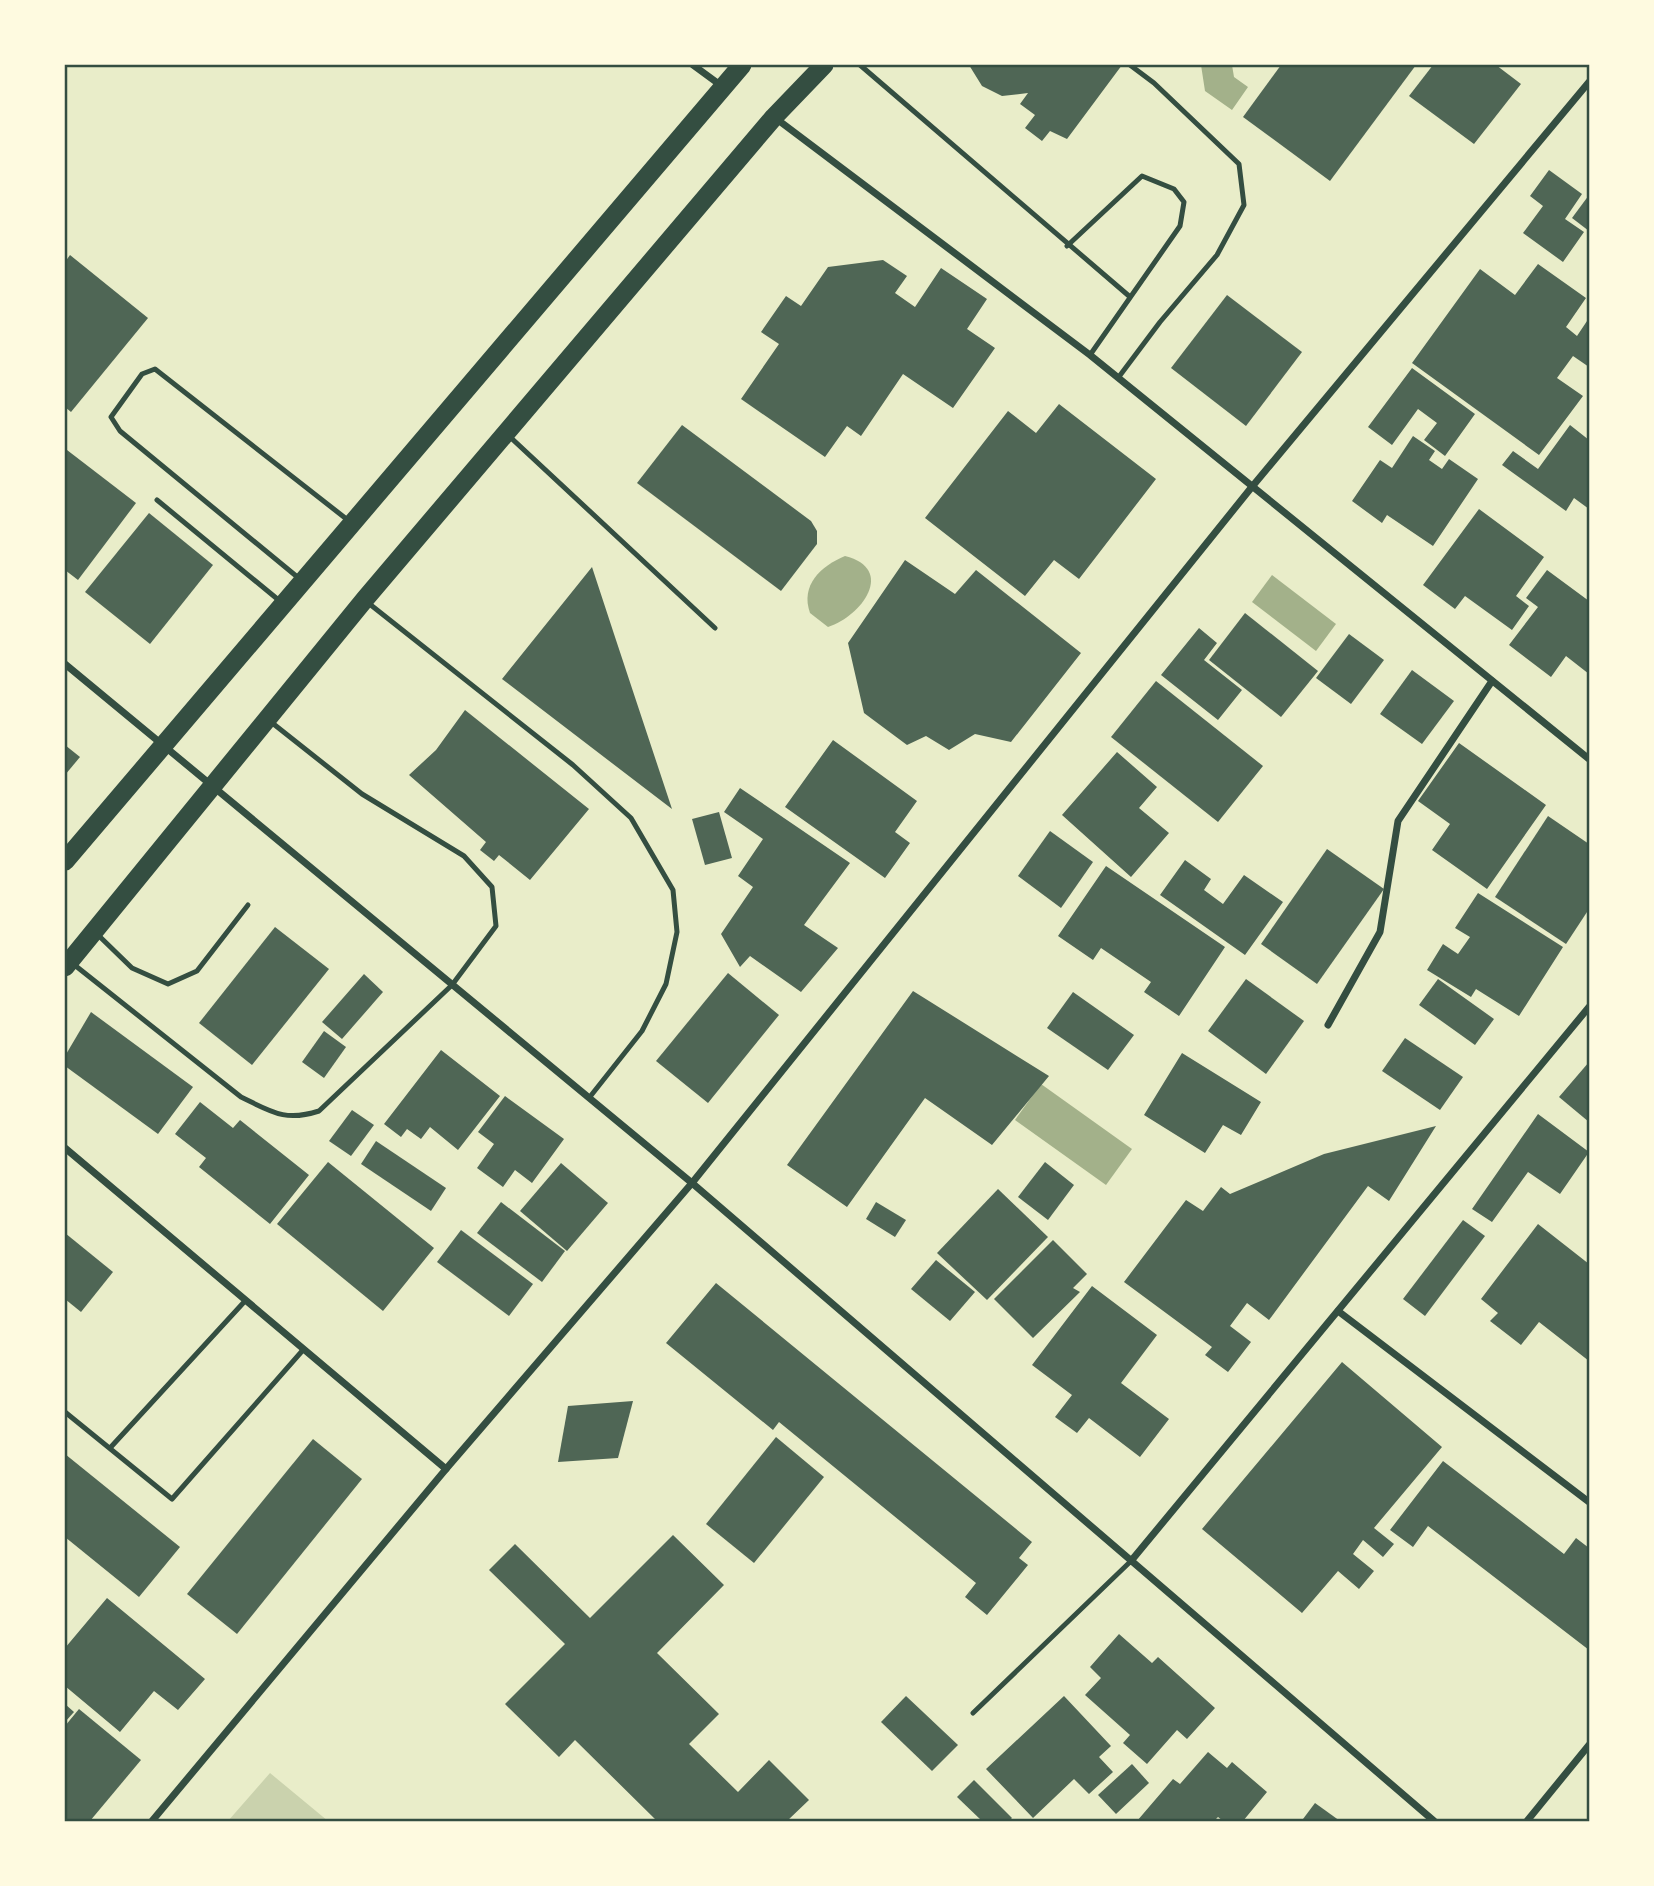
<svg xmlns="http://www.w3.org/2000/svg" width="1654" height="1886" font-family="Rubik,sans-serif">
  <rect width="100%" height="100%" fill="#e9edc9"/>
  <path fill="#cad2ad" d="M 270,1773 L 328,1821 L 228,1821 Z"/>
  <g fill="#a3b18a">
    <path d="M 1201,65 L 1232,65 L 1234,77 L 1248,87 L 1232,110 L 1205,91 Z"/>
    <path d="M 845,556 C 896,569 862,616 828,627 L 810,613 C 800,585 821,566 845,556 Z"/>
    <path d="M 1272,575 L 1336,624 L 1316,651 L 1252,602 Z"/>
    <path d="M 1041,1084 L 1132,1149 L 1106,1185 L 1015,1120 Z"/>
  </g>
  <g fill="#4f6655">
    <path d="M 969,65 L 1122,65 L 1067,139 L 1050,131 L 1042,141 L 1025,128 L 1035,115 L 1020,104 L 1028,93 L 1002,96 L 982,86 Z"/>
    <path d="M 1281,65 L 1416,65 L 1330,181 L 1243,117 Z"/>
    <path d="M 1433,65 L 1496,65 L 1521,84 L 1474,144 L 1409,96 Z"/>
    <path d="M 1549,170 L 1582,194 L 1565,219 L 1584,232 L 1563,262 L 1523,233 L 1543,206 L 1530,196 Z"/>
    <path d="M 1589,195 L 1589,231 L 1572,218 Z"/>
    <path d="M 70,255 L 148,318 L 71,412 L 65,407 L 65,262 Z"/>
    <path d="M 883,260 L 907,276 L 895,293 L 915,307 L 941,268 L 987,299 L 967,329 L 995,348 L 953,408 L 903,374 L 861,436 L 847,426 L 825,457 L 741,399 L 779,344 L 761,332 L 786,296 L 801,306 L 828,267 Z"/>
    <path d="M 1538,264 L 1586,298 L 1566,327 L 1577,336 L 1589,318 L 1589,367 L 1573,356 L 1557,378 L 1583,396 L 1539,455 L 1412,363 L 1480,269 L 1515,295 Z"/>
    <path d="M 1227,295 L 1302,352 L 1246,426 L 1171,368 Z"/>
    <path d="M 1412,368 L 1475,414 L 1445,456 L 1424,440 L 1437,423 L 1418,409 L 1392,445 L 1368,427 Z"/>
    <path d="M 1059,404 L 1156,479 L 1079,579 L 1054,560 L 1025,596 L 925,518 L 1008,411 L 1036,433 Z"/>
    <path d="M 682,425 L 811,521 L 817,531 L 817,544 L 781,591 L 637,483 Z"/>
    <path d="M 1570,425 L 1589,440 L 1589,509 L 1574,498 L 1566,511 L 1502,465 L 1513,451 L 1538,469 Z"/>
    <path d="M 1413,436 L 1435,451 L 1429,460 L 1442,469 L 1449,459 L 1478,479 L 1433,546 L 1387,515 L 1382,523 L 1352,501 L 1380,460 L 1392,468 Z"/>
    <path d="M 67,450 L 136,503 L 78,580 L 65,570 Z"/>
    <path d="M 1479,509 L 1544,557 L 1516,596 L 1529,606 L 1512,630 L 1465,596 L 1455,609 L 1423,585 Z"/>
    <path d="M 149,513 L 213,565 L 150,644 L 85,592 Z"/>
    <path d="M 905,560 L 955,594 L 976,570 L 1081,653 L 1011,742 L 975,734 L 949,750 L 926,736 L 907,745 L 864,713 L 848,643 Z"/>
    <path d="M 592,567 L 614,634 L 672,809 L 502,679 Z"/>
    <path d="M 1547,570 L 1589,601 L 1589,674 L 1566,656 L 1551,677 L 1509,645 L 1538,607 L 1526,598 Z"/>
    <path d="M 1245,613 L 1318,671 L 1281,717 L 1209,660 Z"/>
    <path d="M 1199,628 L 1217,643 L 1204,660 L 1242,690 L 1218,720 L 1161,675 Z"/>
    <path d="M 1349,634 L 1384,660 L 1351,704 L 1316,678 Z"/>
    <path d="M 1412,670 L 1454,701 L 1422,744 L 1380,714 Z"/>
    <path d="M 1156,681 L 1263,766 L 1218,822 L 1111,737 Z"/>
    <path d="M 465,710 L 589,809 L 530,880 L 499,855 L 494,861 L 480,850 L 486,842 L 409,775 L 436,750 Z"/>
    <path d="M 833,740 L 917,801 L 895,832 L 910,843 L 885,878 L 785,807 Z"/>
    <path d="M 1459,743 L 1546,805 L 1487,889 L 1432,850 L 1450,824 L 1418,801 Z"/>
    <path d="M 65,745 L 80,757 L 65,775 Z"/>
    <path d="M 1117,752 L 1157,787 L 1139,808 L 1169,833 L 1131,877 L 1062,815 Z"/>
    <path d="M 740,788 L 850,863 L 804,925 L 838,948 L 801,992 L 750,956 L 740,967 L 721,934 L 753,887 L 738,876 L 763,839 L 724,812 Z"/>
    <path d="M 719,812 L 732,858 L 705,865 L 692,819 Z"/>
    <path d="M 1548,816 L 1589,844 L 1589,909 L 1566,944 L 1495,897 Z"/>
    <path d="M 1050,831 L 1093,862 L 1061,908 L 1018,876 Z"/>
    <path d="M 1327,849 L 1384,889 L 1317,984 L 1261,944 Z"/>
    <path d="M 1185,860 L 1211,879 L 1204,890 L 1223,904 L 1244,875 L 1283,902 L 1245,955 L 1160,895 Z"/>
    <path d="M 1106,866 L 1225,947 L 1179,1016 L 1144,992 L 1151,982 L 1101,948 L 1093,960 L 1058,936 Z"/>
    <path d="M 1478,893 L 1563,947 L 1519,1016 L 1476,989 L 1471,997 L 1427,970 L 1443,944 L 1458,954 L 1470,937 L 1455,928 Z"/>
    <path d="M 275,927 L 329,969 L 252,1065 L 199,1023 Z"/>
    <path d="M 728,973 L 779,1015 L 708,1103 L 656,1061 Z"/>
    <path d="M 364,974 L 383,992 L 342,1039 L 322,1022 Z"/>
    <path d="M 1246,979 L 1304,1021 L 1266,1074 L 1208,1031 Z"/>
    <path d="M 1438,979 L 1494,1019 L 1475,1045 L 1419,1005 Z"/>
    <path d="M 913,991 L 1049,1076 L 992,1145 L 925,1098 L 847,1207 L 787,1165 Z"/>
    <path d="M 1073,992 L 1134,1035 L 1108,1070 L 1047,1028 Z"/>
    <path d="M 91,1012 L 193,1087 L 158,1134 L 65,1066 L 65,1056 Z"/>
    <path d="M 324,1031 L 346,1047 L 324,1078 L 302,1062 Z"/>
    <path d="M 1405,1038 L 1463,1077 L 1440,1110 L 1382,1071 Z"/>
    <path d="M 441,1050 L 500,1096 L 458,1150 L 430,1127 L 421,1139 L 407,1129 L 401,1137 L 384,1124 Z"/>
    <path d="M 1182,1053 L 1261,1102 L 1241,1135 L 1223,1125 L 1205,1153 L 1144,1115 Z"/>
    <path d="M 1589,1062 L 1589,1122 L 1559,1097 Z"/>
    <path d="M 505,1096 L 564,1139 L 532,1183 L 515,1170 L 503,1187 L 477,1168 L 494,1144 L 478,1132 Z"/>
    <path d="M 200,1102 L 233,1128 L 240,1120 L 309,1175 L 270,1224 L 199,1167 L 206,1158 L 175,1134 Z"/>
    <path d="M 352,1110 L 374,1125 L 351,1156 L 329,1141 Z"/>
    <path d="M 1538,1114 L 1589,1152 L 1560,1194 L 1528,1172 L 1492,1222 L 1472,1209 Z"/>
    <path d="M 1436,1126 L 1389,1201 L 1368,1186 L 1269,1320 L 1247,1303 L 1230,1326 L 1251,1342 L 1228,1372 L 1205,1355 L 1212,1347 L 1124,1282 L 1186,1200 L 1203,1211 L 1221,1187 L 1230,1194 L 1324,1154 Z"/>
    <path d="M 376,1141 L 446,1188 L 431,1211 L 361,1164 Z"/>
    <path d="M 328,1162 L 434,1248 L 383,1311 L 277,1224 Z"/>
    <path d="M 1045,1162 L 1074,1185 L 1048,1220 L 1018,1197 Z"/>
    <path d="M 561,1163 L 608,1203 L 567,1251 L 520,1211 Z"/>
    <path d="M 998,1189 L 1048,1237 L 987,1300 L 937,1253 Z"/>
    <path d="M 501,1202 L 565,1251 L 542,1282 L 477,1233 Z"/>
    <path d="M 876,1202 L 906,1220 L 895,1237 L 866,1219 Z"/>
    <path d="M 1463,1220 L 1485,1236 L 1425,1316 L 1403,1299 Z"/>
    <path d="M 1538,1224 L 1589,1264 L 1589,1361 L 1539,1322 L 1521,1345 L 1490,1321 L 1498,1313 L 1481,1299 Z"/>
    <path d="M 461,1230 L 533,1284 L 509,1316 L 437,1262 Z"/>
    <path d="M 65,1233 L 113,1272 L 81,1312 L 65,1299 Z"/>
    <path d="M 1053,1240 L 1087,1274 L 1073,1288 L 1080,1292 L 1033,1338 L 994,1299 Z"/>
    <path d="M 936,1260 L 975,1292 L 950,1321 L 911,1289 Z"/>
    <path d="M 716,1283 L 1032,1542 L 1019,1558 L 1028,1565 L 987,1615 L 965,1597 L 976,1583 L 779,1422 L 773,1430 L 666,1343 Z"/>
    <path d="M 1092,1286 L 1157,1335 L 1121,1383 L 1169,1419 L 1140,1457 L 1089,1418 L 1077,1433 L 1055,1417 L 1072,1395 L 1032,1365 Z"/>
    <path d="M 1342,1362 L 1442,1447 L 1374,1528 L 1394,1544 L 1383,1557 L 1363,1540 L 1353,1554 L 1374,1571 L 1359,1589 L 1338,1571 L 1302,1613 L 1202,1529 Z"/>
    <path d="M 633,1401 L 618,1458 L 558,1462 L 568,1406 Z"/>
    <path d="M 776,1437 L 824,1477 L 754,1563 L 706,1524 Z"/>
    <path d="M 313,1439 L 362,1479 L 237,1634 L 187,1594 Z"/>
    <path d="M 65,1454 L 180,1547 L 139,1597 L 65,1537 Z"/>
    <path d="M 1443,1461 L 1564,1554 L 1576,1538 L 1589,1548 L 1589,1650 L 1428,1526 L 1413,1547 L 1390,1530 Z"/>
    <path d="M 673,1535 L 724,1585 L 657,1653 L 719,1714 L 689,1744 L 738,1792 L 769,1760 L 809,1800 L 787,1821 L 657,1821 L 575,1740 L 559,1757 L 505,1704 L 565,1644 L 489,1570 L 515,1544 L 590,1618 Z"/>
    <path d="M 107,1598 L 205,1679 L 178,1710 L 154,1691 L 120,1732 L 65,1686 L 65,1648 Z"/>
    <path d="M 1119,1634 L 1152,1663 L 1158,1657 L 1215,1708 L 1187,1739 L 1177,1730 L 1147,1764 L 1123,1743 L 1130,1735 L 1085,1695 L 1101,1678 L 1090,1667 Z"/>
    <path d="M 906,1696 L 958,1745 L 932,1771 L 881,1722 Z"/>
    <path d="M 1064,1696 L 1111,1746 L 1099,1757 L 1113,1772 L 1089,1794 L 1074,1779 L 1033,1818 L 986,1769 Z"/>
    <path d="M 65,1704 L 74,1712 L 65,1722 Z"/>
    <path d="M 79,1709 L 141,1760 L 90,1821 L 65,1821 L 65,1726 Z"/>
    <path d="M 1208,1752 L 1227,1768 L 1232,1762 L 1267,1792 L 1243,1821 L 1223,1821 L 1218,1817 L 1214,1821 L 1137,1821 L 1173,1779 L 1180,1784 Z"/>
    <path d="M 1132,1764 L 1149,1783 L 1116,1814 L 1098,1795 Z"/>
    <path d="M 974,1780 L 1012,1818 L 1009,1821 L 982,1821 L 957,1797 Z"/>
    <path d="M 1315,1803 L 1340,1821 L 1306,1821 L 1303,1819 Z"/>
  </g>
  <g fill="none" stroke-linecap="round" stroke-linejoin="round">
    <g stroke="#344e41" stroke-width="5">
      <path d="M 860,65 L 1129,296"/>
      <path d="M 1067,246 L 1142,176 L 1174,189 L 1184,202 L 1180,226 L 1090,355"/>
      <path d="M 1118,378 L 1160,322 L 1217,255 L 1244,205 L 1239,164 L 1154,83 L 1130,65"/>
      <path d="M 508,435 L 715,628"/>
      <path d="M 157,500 L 281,602"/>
      <path d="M 301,580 L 120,431 L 111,417 L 142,374 L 155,369 L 349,521"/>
      <path d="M 367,602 L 573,765 L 631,818 L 673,890 L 677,932 L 666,984 L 642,1031 L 589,1098"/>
      <path d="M 96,933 L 132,968 L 168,984 L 197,971 L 248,905"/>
      <path d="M 72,963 L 241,1097 C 272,1112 285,1122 319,1111 L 452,985 L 496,926 L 492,887 L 464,856 L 362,794 L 271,722"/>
      <path d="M 65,1412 L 172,1499 L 303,1350"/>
      <path d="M 110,1448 L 245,1301"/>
      <path d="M 973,1713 L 1131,1561"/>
    </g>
    <g stroke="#344e41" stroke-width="7">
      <path d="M 693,65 L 723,87"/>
      <path d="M 774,117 L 1090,355 L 1589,759"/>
      <path d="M 65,664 L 692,1183 L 1434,1821"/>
      <path d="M 1328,1025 L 1380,932 L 1398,821 L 1492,681"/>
      <path d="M 65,1148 L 446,1469"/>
      <path d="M 1338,1311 L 1589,1502"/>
      <path d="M 1131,1561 L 1589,1007"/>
      <path d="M 152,1821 L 446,1469 L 692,1183 L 1251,488 L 1589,82"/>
      <path d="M 1527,1821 L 1589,1745"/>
    </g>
    <g stroke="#344e41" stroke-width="19">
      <path d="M 65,861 L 742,65"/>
      <path d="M 65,967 L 365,599 L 774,117 L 824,65"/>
    </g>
  </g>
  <rect width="1654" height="1886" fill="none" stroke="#fefae0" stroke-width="133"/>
  <rect x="66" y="66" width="1522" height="1754" fill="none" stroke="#344e41" stroke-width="2.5"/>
</svg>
